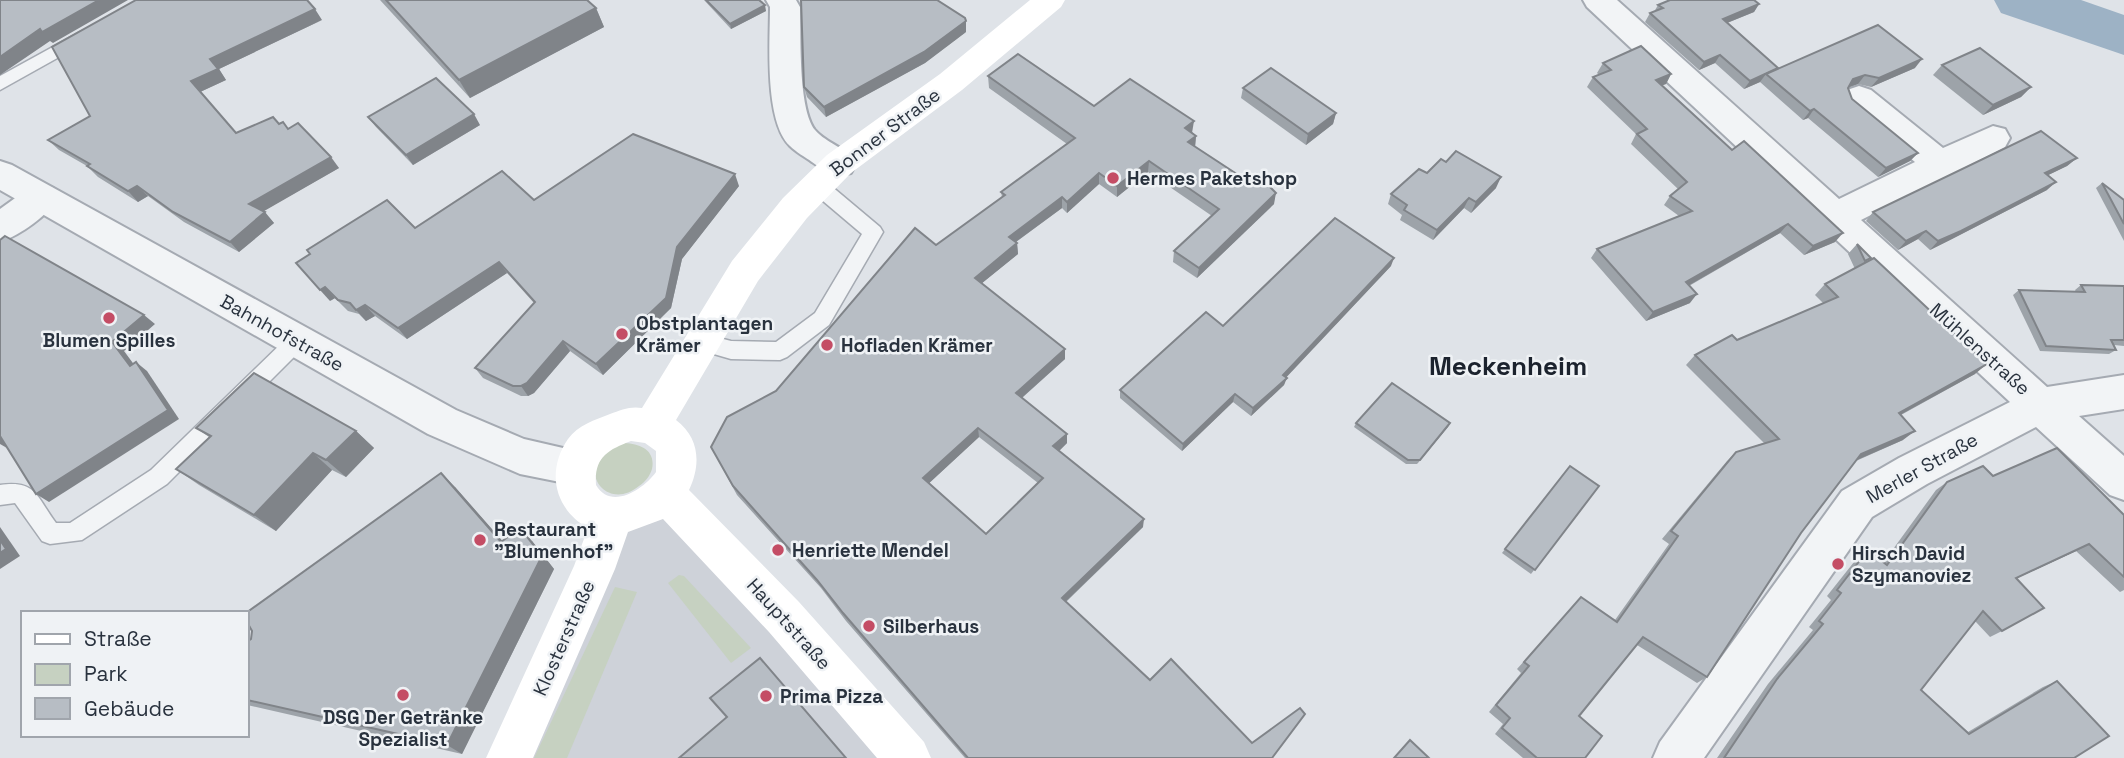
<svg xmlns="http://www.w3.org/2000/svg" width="2124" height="758" font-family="'Space Grotesk',sans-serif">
  <rect width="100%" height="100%" fill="#dfe3e8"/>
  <path fill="#ced2d9" d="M 680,508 L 907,758 L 508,758 L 609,528 Z"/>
  <g fill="#c6d1c1">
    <path d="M 625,443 C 640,444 656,450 652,469 C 650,476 645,482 639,486 C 604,515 568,461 625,443 Z"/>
    <path d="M 679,575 L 684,576 L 751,648 L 731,663 L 668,583 Z"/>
    <path d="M 615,587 L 637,592 L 567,758 L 534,758 Z"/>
  </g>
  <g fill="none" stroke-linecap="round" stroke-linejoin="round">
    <path fill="#9db2c5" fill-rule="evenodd" d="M 1994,0 L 2081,0 L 2124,15 L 2124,55 L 2001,13 Z"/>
    <defs>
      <g id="service">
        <path d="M 80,32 L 86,34 L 89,38 L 86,42 L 0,90 L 0,76 Z"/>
        <path d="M 817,178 L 824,180 L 880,227 L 883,232 L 829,325 L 787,357 L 780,360 L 731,359 L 693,348 L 690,342 L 693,336 L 700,333 L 731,341 L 776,342 L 815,313 L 862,234 L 810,190 L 808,185 L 810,180 Z"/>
        <path d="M 296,333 L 303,336 L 306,342 L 303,348 L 167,484 L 82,540 L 50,544 L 42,541 L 15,503 L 0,505 L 0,485 C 36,480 36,496 56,523 L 70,523 L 151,470 L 289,336 Z"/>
      </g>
      <g id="minor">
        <path d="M 1583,0 L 1617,0 L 1839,199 L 1915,162 L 1847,106 L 1843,98 L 1847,90 L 1859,86 L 1871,90 L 1943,148 L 1993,126 L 2005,129 L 2010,138 L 2005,147 L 1861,220 L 2047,387 L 2124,375 L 2124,409 L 2079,416 L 2124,456 L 2124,500 L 2110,495 L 2036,427 L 1927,484 L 1872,517 L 1704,758 L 1653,758 L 1660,742 L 1842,491 L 1899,458 L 2010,402 L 1587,7 Z"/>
        <path d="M 41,184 L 53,188 L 58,197 C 48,216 20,235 0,242 L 0,209 L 29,188 Z"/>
      </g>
      <g id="tertiary">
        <path d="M 766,0 L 796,0 L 800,7 C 801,35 798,109 815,130 C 827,144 847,147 856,164 L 851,173 C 834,178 826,172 812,162 C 805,157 796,152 790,146 C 764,121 770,41 770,7 Z"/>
        <path d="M 0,161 L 12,165 L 456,410 L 524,439 L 589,454 L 595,467 L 589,480 L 575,485 L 520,474 L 428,434 L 0,190 Z"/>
      </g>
    </defs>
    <use href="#service" stroke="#a5aab2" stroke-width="3"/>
    <use href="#minor" stroke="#a5aab2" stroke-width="4"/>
    <use href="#tertiary" stroke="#a5aab2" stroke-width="4"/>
    <use href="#service" fill="#f2f4f6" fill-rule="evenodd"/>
    <use href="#minor" fill="#f2f4f6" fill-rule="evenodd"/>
    <use href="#tertiary" fill="#f2f4f6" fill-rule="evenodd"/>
    <path fill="#fff" fill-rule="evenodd" d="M 1030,0 L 1065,0 L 1061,7 L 962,90 L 851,173 L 807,218 L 758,281 L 676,420 C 700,438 701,465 689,490 L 799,602 L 924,742 L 931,758 L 877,758 L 769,632 L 663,519 L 628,532 L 615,569 L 533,758 L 486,758 L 574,566 L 588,528 C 554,509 546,471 568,439 C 578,425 595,420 610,414 C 621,410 630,406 642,408 L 732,261 L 783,198 L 827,155 L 940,74 ZM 631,441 L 645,443 L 656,451 L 656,472 C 644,489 611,511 596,485 C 594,458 607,450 631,441 Z"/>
  </g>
  <g fill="#9da3a9" fill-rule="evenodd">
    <path d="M 380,0 L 587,0 L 596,8 L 604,27 L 470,98 Z"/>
    <path d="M 704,0 L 759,0 L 766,11 L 731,29 Z"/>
    <path d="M 1759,4 L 1754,12 L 1727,23 L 1778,68 L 1915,68 L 1871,87 L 1858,84 L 1848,88 L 1852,99 L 1918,153 L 1910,161 L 1878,177 L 1808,118 L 1803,120 L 1760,82 L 1744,89 L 1715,63 L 1699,70 L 1645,22 L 1650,13 L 1654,12 L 1658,5 Z"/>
    <path d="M 322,20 L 219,69 L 226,80 L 200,92 L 236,133 L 279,124 L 288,129 L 339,168 L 263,211 L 274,223 L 239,252 L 184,222 L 148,196 L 138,202 L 98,177 L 87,166 L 59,150 L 48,140 L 90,116 Z"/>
    <path d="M 966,32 L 925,63 L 826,117 L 807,97 L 804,87 Z"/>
    <path d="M 1603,63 L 1671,74 L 1666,84 L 1662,85 L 1732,150 L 1835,242 L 1804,255 L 1780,233 L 1689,286 L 1690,303 L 1646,321 L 1591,258 L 1597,249 L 1679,216 L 1664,205 L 1670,196 L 1678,189 L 1631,144 L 1636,134 L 1587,87 L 1593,77 L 1599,75 L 1597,73 Z"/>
    <path d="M 1942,65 L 2031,87 L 2021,97 L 1983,115 L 1933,75 Z"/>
    <path d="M 988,76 L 1192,132 L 1196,136 L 1195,147 L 1274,204 L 1197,278 L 1173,262 L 1174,251 L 1212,216 L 1148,172 L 1117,197 L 1099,184 L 1067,213 L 1062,208 L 1016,242 L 1017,243 L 1018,254 L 982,283 L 1065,359 L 1022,398 L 1067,443 L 1059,451 L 1143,527 L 1066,602 L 1150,680 L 1252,743 L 1305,714 L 1272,758 L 965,758 L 846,621 L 821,588 L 737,495 L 711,447 L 776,391 L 936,245 L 1002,197 L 1001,192 L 1067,144 L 989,88 ZM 979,437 L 1038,483 L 986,534 L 929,483 Z"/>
    <path d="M 1243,88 L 1336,113 L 1333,124 L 1306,145 L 1241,98 Z"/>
    <path d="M 368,117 L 480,125 L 413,165 L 376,127 Z"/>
    <path d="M 2077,158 L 2067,166 L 2048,175 L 2047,190 L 1952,239 L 1930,250 L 1918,239 L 1898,250 L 1866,221 L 1873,212 Z"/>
    <path d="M 1427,173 L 1496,188 L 1471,213 L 1464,208 L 1433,240 L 1400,220 L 1402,215 L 1388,204 L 1391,194 Z"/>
    <path d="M 2102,183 L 2124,200 L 2124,241 L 2096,188 Z"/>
    <path d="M 739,186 L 682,259 L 671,308 L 603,375 L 570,351 L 534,393 L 528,396 L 521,396 L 483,378 L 475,368 L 534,303 L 507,273 L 407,339 L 375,316 L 366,321 L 359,314 L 348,311 L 335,298 L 330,301 L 415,228 L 534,200 Z"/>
    <path d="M 1857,244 L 1867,262 L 1975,374 L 1901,415 L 1903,440 L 1856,461 L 1801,533 L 1707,677 L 1697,683 L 1637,645 L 1579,716 L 1585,758 L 1523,758 L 1495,734 L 1503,724 L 1489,712 L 1521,673 L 1517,669 L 1581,597 L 1615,620 L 1669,544 L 1662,539 L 1727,461 L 1736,452 L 1764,443 L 1686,365 L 1695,355 L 1737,340 L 1823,303 L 1815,295 L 1825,284 L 1855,269 L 1848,254 Z"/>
    <path d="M 1391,266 L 1286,377 L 1284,385 L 1251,416 L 1233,402 L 1182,451 L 1120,398 L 1120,390 L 1223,326 Z"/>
    <path d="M 2081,285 L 2124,286 L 2124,346 L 2114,345 L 2116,350 L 2109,354 L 2040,351 L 2013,295 L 2019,290 L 2076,292 L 2075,290 Z"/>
    <path d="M 1356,423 L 1450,423 L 1417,464 L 1406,464 L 1354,427 Z"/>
    <path d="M 196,428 L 356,431 L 374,448 L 346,477 L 332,470 L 276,531 L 199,485 L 176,469 L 209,437 Z"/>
    <path d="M 1570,466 L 1599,486 L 1531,574 L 1502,553 Z"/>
    <path d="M 1993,476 L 2124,515 L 2124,590 L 2120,592 L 2076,551 L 2017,578 L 2002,631 L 1990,637 L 1975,621 L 1921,690 L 1968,732 L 2043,687 L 2057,681 L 2074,758 L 1717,758 L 1768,684 L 1813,630 L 1809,627 L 1831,600 L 1827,596 L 1858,557 L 1868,550 L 1883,563 L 1936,490 L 1947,482 Z"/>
    <path d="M 455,487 L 502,541 L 532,541 L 554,569 L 462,754 L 247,705 L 247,642 Z"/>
  </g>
  <g fill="#808489">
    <path d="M 99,0 L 128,0 L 53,43 L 50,41 L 0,75 L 0,57 L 40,29 Z"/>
    <path d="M 1759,4 L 1754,12 L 1717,27 L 1723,19 Z"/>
    <path d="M 765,5 L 766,11 L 731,29 L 730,24 Z"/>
    <path d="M 596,8 L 604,27 L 470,98 L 459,80 Z"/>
    <path d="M 315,9 L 322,20 L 219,69 L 226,80 L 200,92 L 191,81 L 210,59 Z"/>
    <path d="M 966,21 L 966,32 L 925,63 L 826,117 L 824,107 Z"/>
    <path d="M 1720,55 L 1715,63 L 1699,70 L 1704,62 Z"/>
    <path d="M 1922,59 L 1915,68 L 1871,87 L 1879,78 Z"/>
    <path d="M 1671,74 L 1666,84 L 1650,90 L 1656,80 Z"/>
    <path d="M 1766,74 L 1760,82 L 1744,89 L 1750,81 Z"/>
    <path d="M 1865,75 L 1858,84 L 1846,88 L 1853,79 Z"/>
    <path d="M 2031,87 L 2021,97 L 1983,115 L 1993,105 Z"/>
    <path d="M 1814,109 L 1808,118 L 1803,120 L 1810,111 Z"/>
    <path d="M 1336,113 L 1333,124 L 1306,145 L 1308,134 Z"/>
    <path d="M 474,114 L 480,125 L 413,165 L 406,155 Z"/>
    <path d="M 1194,121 L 1192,133 L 1185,128 Z"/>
    <path d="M 1196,136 L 1195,147 L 1188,142 Z"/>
    <path d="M 1918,153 L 1910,161 L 1878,177 L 1886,168 Z"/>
    <path d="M 331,157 L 339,168 L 259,214 L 249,204 Z"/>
    <path d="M 2077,158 L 2067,166 L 2036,181 L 2045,173 Z"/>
    <path d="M 1149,161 L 1148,172 L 1117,197 L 1117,186 Z"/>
    <path d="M 1099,173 L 1099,184 L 1067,213 L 1067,202 Z"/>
    <path d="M 735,174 L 739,186 L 682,259 L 671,308 L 603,375 L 596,364 L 677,247 Z"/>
    <path d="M 1501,177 L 1496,188 L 1471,213 L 1476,202 Z"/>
    <path d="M 2056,182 L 2047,190 L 1952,239 L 1930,250 L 1938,241 Z"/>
    <path d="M 137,186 L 148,196 L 138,202 L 128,191 Z"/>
    <path d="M 1276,193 L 1274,204 L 1197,278 L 1199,268 Z"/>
    <path d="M 1062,197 L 1062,208 L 1009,247 L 1009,237 Z"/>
    <path d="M 1469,198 L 1464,208 L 1433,240 L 1437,230 Z"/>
    <path d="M 265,212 L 274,223 L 239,252 L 230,242 Z"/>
    <path d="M 1788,224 L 1780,233 L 1679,291 L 1686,282 Z"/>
    <path d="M 1926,231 L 1918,239 L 1898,250 L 1906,241 Z"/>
    <path d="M 1843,233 L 1835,242 L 1804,255 L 1813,246 Z"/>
    <path d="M 1017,243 L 1018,254 L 976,288 L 975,278 Z"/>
    <path d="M 1394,258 L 1391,266 L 1281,383 L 1283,375 Z"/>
    <path d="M 499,262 L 507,273 L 407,339 L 398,328 Z"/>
    <path d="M 325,287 L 335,298 L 330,301 L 320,290 Z"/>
    <path d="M 1697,294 L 1690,303 L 1646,321 L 1653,312 Z"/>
    <path d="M 365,305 L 375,316 L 366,321 L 356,310 Z"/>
    <path d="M 144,315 L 155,324 L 124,351 L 141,374 L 130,366 L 112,342 Z"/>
    <path d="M 563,341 L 570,351 L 534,393 L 528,396 L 521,386 Z"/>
    <path d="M 1065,349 L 1065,359 L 1017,402 L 1016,393 Z"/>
    <path d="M 136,362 L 147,371 L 179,419 L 49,502 L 36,494 Z"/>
    <path d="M 1987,364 L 1975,374 L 1887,422 L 1899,413 Z"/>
    <path d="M 1287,378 L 1284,385 L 1251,416 L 1253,408 Z"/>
    <path d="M 1235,394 L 1233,402 L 1182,451 L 1183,444 Z"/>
    <path d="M 1450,423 L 1448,427 L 1417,464 L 1420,460 Z"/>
    <path d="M 978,428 L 979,437 L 925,487 L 923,478 Z"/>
    <path d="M 356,431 L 374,448 L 346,477 L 326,460 Z"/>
    <path d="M 1915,431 L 1903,440 L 1850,463 L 1861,454 Z"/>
    <path d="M 1067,434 L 1067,443 L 1054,456 L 1053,446 Z"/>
    <path d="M 0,436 L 7,448 L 0,444 Z"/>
    <path d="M 313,453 L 332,470 L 276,531 L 254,515 Z"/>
    <path d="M 441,473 L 455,487 L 514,554 L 501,542 Z"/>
    <path d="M 1144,519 L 1143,527 L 1062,605 L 1062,598 Z"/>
    <path d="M 0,527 L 20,556 L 0,569 Z"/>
    <path d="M 520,528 L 532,541 L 554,569 L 462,754 L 447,745 Z"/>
    <path d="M 2089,544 L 2076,551 L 2004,584 L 2016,578 Z"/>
  </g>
  <g fill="#b7bdc4" stroke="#808489" stroke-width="2" fill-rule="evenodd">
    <path d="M 0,0 L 99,0 L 42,32 L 40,29 L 0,57 Z"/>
    <path d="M 136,0 L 307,0 L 315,9 L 210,59 L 218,69 L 191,81 L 236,133 L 273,117 L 279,124 L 283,122 L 288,129 L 298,123 L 331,157 L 249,204 L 265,212 L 230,242 L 173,212 L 137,186 L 128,191 L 87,166 L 90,164 L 48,140 L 90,116 L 52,47 Z"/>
    <path d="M 386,0 L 587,0 L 596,8 L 459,80 Z"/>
    <path d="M 706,0 L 759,0 L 765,5 L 730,24 Z"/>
    <path d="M 801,0 L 937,0 L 965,18 L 966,21 L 924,52 L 824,107 L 804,87 Z"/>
    <path d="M 1670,0 L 1754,0 L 1759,4 L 1723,19 L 1778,68 L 1750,81 L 1720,55 L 1704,62 L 1650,13 L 1663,8 L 1658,5 Z"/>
    <path d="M 1878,25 L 1922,59 L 1879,78 L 1865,75 L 1853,79 L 1848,88 L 1852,99 L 1918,153 L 1886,168 L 1814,109 L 1810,111 L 1766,74 Z"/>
    <path d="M 1641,46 L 1671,74 L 1656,80 L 1732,150 L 1744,141 L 1843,233 L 1813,246 L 1788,224 L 1686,282 L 1697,294 L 1653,312 L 1597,249 L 1692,211 L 1670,196 L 1687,182 L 1637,134 L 1647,129 L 1593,77 L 1611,70 L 1603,63 Z"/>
    <path d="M 1980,48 L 2031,87 L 1993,105 L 1942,65 Z"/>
    <path d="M 1018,54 L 1094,106 L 1130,79 L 1194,121 L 1185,128 L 1196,136 L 1188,142 L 1249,182 L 1257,174 L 1276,193 L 1199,268 L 1174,251 L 1219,209 L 1149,161 L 1117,186 L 1099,173 L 1067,202 L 1062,197 L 1009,237 L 1017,243 L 975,278 L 1065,349 L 1016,393 L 1067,434 L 1053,446 L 1144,519 L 1062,598 L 1150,680 L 1171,659 L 1252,743 L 1300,708 L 1305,714 L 1272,758 L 968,758 L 843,613 L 817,580 L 733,486 L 711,447 L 727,417 L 776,391 L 915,228 L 936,245 L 1005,195 L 1001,192 L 1075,138 L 988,76 ZM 978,428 L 1043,478 L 986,534 L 923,478 Z"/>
    <path d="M 1271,68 L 1336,113 L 1308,134 L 1243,88 Z"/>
    <path d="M 436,78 L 474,114 L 406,155 L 368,117 Z"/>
    <path d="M 2041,131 L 2077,158 L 2045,173 L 2056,182 L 1961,231 L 1938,241 L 1926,231 L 1906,241 L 1873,212 Z"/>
    <path d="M 633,134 L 735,174 L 677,247 L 666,298 L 596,364 L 563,341 L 527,383 L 521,386 L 513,386 L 475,368 L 535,302 L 499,262 L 398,328 L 365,305 L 356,310 L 350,303 L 338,300 L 325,287 L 320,290 L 296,263 L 310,254 L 307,250 L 387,200 L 415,228 L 502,171 L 534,200 Z"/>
    <path d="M 1456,151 L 1501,177 L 1476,202 L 1469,198 L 1437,230 L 1404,210 L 1407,205 L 1391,194 L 1419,169 L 1427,173 L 1441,159 L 1446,162 Z"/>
    <path d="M 2102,183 L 2124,200 L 2124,224 Z"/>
    <path d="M 1335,218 L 1394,258 L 1283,375 L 1287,378 L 1253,408 L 1235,394 L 1183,444 L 1120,390 L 1206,312 L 1223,326 Z"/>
    <path d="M 5,236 L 144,315 L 112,342 L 130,366 L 136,362 L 168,410 L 36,494 L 0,436 L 0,240 Z"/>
    <path d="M 1857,244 L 1871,258 L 1865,261 Z"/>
    <path d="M 1874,258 L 1987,364 L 1899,413 L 1915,431 L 1861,454 L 1801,533 L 1707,677 L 1643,637 L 1579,716 L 1602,736 L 1585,758 L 1537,758 L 1502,728 L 1510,718 L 1496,705 L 1529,666 L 1524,662 L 1581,597 L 1617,622 L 1678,536 L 1671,531 L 1736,452 L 1779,439 L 1695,355 L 1732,335 L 1737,340 L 1838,297 L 1825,284 Z"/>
    <path d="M 2081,285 L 2124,286 L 2124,340 L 2111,340 L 2116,350 L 2046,346 L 2019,290 L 2085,292 Z"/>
    <path d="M 254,373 L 356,431 L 326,460 L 313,453 L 254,515 L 176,469 L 211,436 L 196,428 Z"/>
    <path d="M 1392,383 L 1450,423 L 1420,460 L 1408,460 L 1356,423 Z"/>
    <path d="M 2057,448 L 2124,515 L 2124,577 L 2089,544 L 2016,578 L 2044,608 L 2002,631 L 1983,611 L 1921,690 L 1969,734 L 2057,681 L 2109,736 L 2074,758 L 1724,758 L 1777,679 L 1823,624 L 1819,621 L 1841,593 L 1837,590 L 1868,550 L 1887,565 L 1947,482 L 1983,466 L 1993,476 Z"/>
    <path d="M 1570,466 L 1599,486 L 1535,570 L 1505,549 Z"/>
    <path d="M 441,473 L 501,542 L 520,528 L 542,556 L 447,745 L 247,700 L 247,642 L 251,639 L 252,631 L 247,622 L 247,613 L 246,613 Z"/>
    <path d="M 0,540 L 6,549 L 0,553 Z"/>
    <path d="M 760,658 L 846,758 L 679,758 L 727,717 L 710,698 Z"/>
    <path d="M 1410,740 L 1429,758 L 1394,758 Z"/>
  </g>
  <g fill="#c44d65" stroke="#eff2f5" stroke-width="2.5">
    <circle cx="1113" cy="178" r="7"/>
    <circle cx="109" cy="318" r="7"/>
    <circle cx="622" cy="334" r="7"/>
    <circle cx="827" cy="345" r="7"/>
    <circle cx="480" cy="540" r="7"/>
    <circle cx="778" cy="550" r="7"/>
    <circle cx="1838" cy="564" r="7"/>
    <circle cx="869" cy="626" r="7"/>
    <circle cx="403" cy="695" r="7"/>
    <circle cx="766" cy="696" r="7"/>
  </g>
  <g text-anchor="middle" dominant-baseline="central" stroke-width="5" stroke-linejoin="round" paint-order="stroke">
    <g font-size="19" fill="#29323e" stroke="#eff2f5">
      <text transform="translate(885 132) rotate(-37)">Bonner Straße</text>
      <text transform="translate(282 333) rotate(29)">Bahnhofstraße</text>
      <text transform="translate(1980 349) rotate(42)">Mühlenstraße</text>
      <text transform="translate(1922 468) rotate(-29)">Merler Straße</text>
      <text transform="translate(789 624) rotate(48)">Hauptstraße</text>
      <text transform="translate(564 638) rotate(-66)">Klosterstraße</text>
    </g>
    <g font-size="19" font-weight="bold" fill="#29323e" stroke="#eff2f5" text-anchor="start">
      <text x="1127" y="178">Hermes Paketshop</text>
      <text x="636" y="323">Obstplantagen<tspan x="636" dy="22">Krämer</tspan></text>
      <text x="109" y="340" text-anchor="middle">Blumen Spilles</text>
      <text x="841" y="345">Hofladen Krämer</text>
      <text x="494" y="529">Restaurant<tspan x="494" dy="22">"Blumenhof"</tspan></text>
      <text x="792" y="550">Henriette Mendel</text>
      <text x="1852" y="553">Hirsch David<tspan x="1852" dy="22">Szymanoviez</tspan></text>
      <text x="883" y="626">Silberhaus</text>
      <text x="780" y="696">Prima Pizza</text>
      <text x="403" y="717" text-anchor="middle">DSG Der Getränke<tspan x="403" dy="22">Spezialist</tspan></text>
    </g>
    <g font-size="26" font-weight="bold" fill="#1c232e" stroke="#eff2f5">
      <text x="1508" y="366">Meckenheim</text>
    </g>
  </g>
  <rect x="21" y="611" width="228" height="126" fill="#eff2f5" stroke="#a0a5ac" stroke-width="2"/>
  <rect x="35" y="634" width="35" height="10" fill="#ffffff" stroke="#a0a5ac" stroke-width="2"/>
  <text x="84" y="646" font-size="21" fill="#29323e">Straße</text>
  <rect x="35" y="664" width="35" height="21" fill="#c6d1c1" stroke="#a0a5ac" stroke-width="2"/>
  <text x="84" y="681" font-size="21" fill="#29323e">Park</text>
  <rect x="35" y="698" width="35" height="21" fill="#b7bdc4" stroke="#a0a5ac" stroke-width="2"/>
  <text x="84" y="716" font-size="21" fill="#29323e">Gebäude</text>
</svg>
